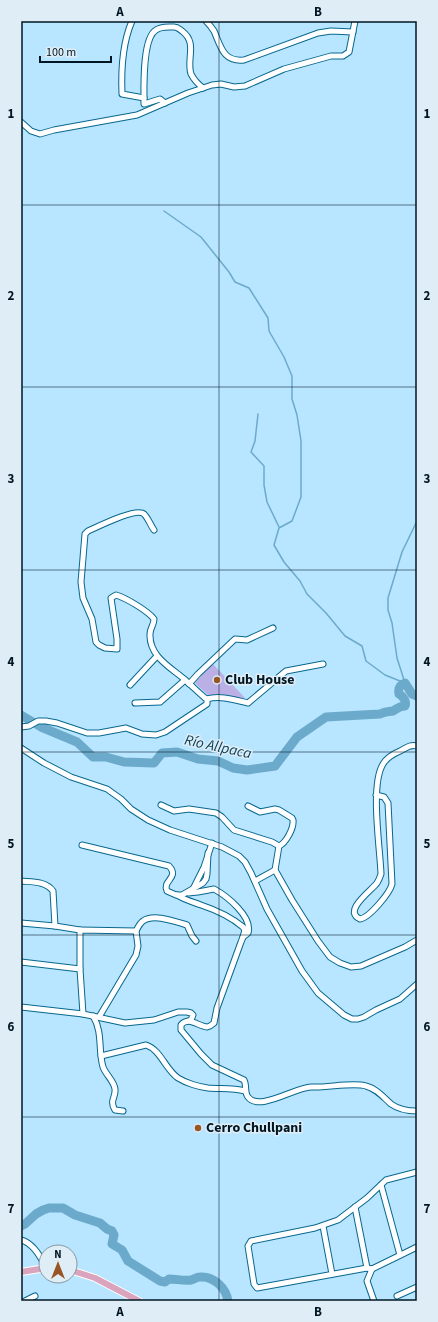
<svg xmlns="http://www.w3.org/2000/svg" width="438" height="1322" font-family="'Source Sans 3',sans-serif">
  <rect width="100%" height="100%" fill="#b8e5ff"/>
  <path fill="#bab0e6" d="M 212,663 L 245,698 L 241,699 L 219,694 L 209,696 L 195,683 Z"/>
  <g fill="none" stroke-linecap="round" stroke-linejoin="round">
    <g stroke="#6caacb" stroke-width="1.5">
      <path d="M 164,211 L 201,237 L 229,272 L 235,282 L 249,288 L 268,318 L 269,331 L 284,357 L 292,376 L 292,399 L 297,415 L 301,441 L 301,497 L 292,521 L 279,528 L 274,545 L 284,562 L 300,581 L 307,594 L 326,613 L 345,636 L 362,646 L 366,661 L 385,675 L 405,683"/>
      <path d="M 258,414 L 255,441 L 251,452 L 264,466 L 264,485 L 267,502 L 279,527"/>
      <path d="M 405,683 L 397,658 L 392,623 L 388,610 L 388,598 L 402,552 L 417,521"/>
    </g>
    <g stroke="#6caacb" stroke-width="9">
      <path d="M 21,715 L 41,727 L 77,742 L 93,757 L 106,757 L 124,762 L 154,763 L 162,753 L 177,752 L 198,759 L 218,761 L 233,768 L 247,770 L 275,766 L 297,737 L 326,717 L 380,714 C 386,711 388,712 393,711 C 397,709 399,706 405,706 C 407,702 403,696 399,694 C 398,688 399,685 405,683 L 412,694 L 417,696"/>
      <path d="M 21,1226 L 25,1224 L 36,1214 L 43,1210 L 49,1208 L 63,1208 L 75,1215 L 100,1223 L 107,1229 L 112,1231 L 114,1235 L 112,1244 L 122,1250 L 128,1261 L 160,1281 L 165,1282 L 169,1279 C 176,1279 184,1281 191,1280 C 194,1279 197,1277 200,1277 C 214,1276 226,1288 228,1301"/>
    </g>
    <defs>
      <g id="minor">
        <path d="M 132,21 C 122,44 121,70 122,94 L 144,98"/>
        <path d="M 206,21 C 209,24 212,28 214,31 C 221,47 223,62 244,60 L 318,33 L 331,31 L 353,32"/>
        <path d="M 165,103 L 160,99 L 144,104 C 144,89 142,38 156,30 C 161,26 168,27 174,27 C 178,27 179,29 182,31 C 198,43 186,59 191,74 C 194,80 198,84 203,88"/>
        <path d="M 21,122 L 31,131 L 40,134 L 54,130 L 137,115 L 188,93 L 212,85 L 221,84 L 234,87 L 245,86 L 284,69 L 331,56 L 343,56 L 349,52 L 355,21"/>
        <path d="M 189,684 L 198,674 L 235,639 L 247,640 L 273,628"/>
        <path d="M 130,685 L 157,656"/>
        <path d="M 207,699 C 220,695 235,700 248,703 L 286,671 L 323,664"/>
        <path d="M 135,703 L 160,702 L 185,680"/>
        <path d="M 21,727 L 29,726 L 38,721 L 46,721 L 57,723 L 87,733 L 99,733 L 126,728 L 142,734 L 156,735 L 165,732 L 207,704 L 207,699 L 205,698 C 198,692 191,685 184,679 C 170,667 149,656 150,634 C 150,628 154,625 154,619 C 148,611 126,598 116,595 L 111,598 L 117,639 L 117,649 L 105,648 L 99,645 L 96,642 L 92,619 L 83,598 L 81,582 L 85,534 L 88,531 C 97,527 137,507 144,514 C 148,518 151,526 154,530"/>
        <path d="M 21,748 L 44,763 L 71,777 L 107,789 L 121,799 L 131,809 L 148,820 L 170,830 L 222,847 L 239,856 L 245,862 L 251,873 L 267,909 L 302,971 L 318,993 L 344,1015 L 352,1019 L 358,1019 L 364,1017 L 376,1010 L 400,999 L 417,984"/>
        <path d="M 376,795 L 384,797 L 388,803 L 392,884 C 390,893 369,918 360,919 C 342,911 372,890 377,883 C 379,880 380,877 381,874 C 380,847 370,785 383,764 C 387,757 393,754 400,751 C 406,748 410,744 417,746"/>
        <path d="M 161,805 L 174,811 L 189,809 L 216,813 L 222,817 L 234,830 L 272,842 L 279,846 C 286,843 294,828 293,820 L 292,818 L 279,810 L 275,809 L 260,812 L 248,806"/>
        <path d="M 82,845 L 169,866 C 180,878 162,880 167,891 L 176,895 L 182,895 L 203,883 L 206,879 L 207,874 L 208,853"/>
        <path d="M 275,870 L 279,846"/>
        <path d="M 21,881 C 32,882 46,881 53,891 L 55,926 L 80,930"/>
        <path d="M 255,881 L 275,870 L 292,900 L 318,941 L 330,957 L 340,963 L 351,967 L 361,966 L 405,947 L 417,940"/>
        <path d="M 193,889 L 204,867 L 212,843"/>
        <path d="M 188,893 L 198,892 L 214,889 C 227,896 253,917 248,933 L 243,937 L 241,942 L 217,1008 L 214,1023 L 210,1026 L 207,1027 C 198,1026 188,1016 181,1025 L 181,1030 L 201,1054 L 212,1065 L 244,1080 C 247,1085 244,1092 248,1097 C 259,1112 296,1087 311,1087 C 327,1088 353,1082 366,1086 C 377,1089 383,1097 391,1104 C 398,1109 409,1111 417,1111"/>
        <path d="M 177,895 C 185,900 193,902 201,905 C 216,910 231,917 243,927 L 245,930 L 243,937"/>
        <path d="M 21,923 L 55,926"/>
        <path d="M 136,931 C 138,927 140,923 143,921 C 154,913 176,922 187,925 L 192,936 L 196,941"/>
        <path d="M 21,962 L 80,969"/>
        <path d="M 21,1007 L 83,1014 L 125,1023 L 154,1020 L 178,1012 L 187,1012 L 191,1013 L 193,1015 L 191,1020 L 188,1021"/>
        <path d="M 83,1014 L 80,969 L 80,930 L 136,931 L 138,946 L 136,955 L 99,1017"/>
        <path d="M 93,1016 C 103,1032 98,1050 103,1067 C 106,1075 114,1081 115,1089 C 116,1098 109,1100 115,1110 L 123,1111"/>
        <path d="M 101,1056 L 146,1045 C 161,1050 165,1069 178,1078 C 186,1083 199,1087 208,1088 C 221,1089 233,1088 245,1091"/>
        <path d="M 381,1185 L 400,1255"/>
        <path d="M 355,1207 L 367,1268"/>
        <path d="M 323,1226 L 332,1274"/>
        <path d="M 21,1240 C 33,1243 41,1257 46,1268"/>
        <path d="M 372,1269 L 367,1268 L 257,1288 L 254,1284 L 248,1246 L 251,1241 L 315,1228 L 338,1220 L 367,1198 L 386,1180 L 417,1172"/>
        <path d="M 397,1296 L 417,1287"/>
        <path d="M 25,1301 L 35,1296"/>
        <path d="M 374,1301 L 367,1281 L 372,1269 L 417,1247"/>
      </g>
      <g id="major">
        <path d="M 70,1270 L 95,1278 L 139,1301"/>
        <path d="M 21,1272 L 46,1268"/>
      </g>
    </defs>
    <use href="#minor" stroke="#07688e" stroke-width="7"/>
    <use href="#major" stroke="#fff" stroke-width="8"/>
    <use href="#minor" stroke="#fff" stroke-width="5"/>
    <use href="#major" stroke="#d9a4bc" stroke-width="6"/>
  </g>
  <path fill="none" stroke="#001723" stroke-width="1" stroke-opacity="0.55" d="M 219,21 L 219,1301M 21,205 L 417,205M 21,387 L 417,387M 21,570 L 417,570M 21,752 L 417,752M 21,935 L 417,935M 21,1117 L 417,1117"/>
  <g fill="#985525" stroke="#dfedf6" stroke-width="1.5">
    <circle cx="217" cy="680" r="4"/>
    <circle cx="198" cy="1128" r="4"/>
  </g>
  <g text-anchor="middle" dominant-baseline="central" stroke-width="3" stroke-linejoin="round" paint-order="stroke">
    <g font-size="14" font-weight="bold" fill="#001723" stroke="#dfedf6" text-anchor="start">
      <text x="225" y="680">Club House</text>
      <text x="206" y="1128">Cerro Chullpani</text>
    </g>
    <g font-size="15" font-style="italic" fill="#0c4158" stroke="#dfedf6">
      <text transform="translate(218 747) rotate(12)">Río Allpaca</text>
    </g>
  </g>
  <rect width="438" height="1322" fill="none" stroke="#dfedf6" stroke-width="44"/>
  <g transform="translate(58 1264)"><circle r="19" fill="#dfedf6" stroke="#8697a2"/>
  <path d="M0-3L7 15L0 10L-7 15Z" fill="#985525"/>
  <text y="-6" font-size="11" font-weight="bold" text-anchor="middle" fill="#001723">N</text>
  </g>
  <path d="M40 56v6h71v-6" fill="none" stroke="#001723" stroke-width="2"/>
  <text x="46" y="56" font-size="12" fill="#001723" stroke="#dfedf6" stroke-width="3" paint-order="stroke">100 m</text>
  <rect x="22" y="22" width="394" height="1278" fill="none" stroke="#001723" stroke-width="1.5"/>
  <g font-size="13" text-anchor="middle" font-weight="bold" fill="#001723">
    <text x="120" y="16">A</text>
    <text x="318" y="16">B</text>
    <text x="11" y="118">1</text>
    <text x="427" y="118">1</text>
    <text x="11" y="300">2</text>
    <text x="427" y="300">2</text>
    <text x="11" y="483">3</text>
    <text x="427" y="483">3</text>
    <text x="11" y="666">4</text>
    <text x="427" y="666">4</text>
    <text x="11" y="848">5</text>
    <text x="427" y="848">5</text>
    <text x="11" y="1031">6</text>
    <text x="427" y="1031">6</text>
    <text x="11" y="1213">7</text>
    <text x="427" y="1213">7</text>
    <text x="120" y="1316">A</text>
    <text x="318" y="1316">B</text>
  </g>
</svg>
